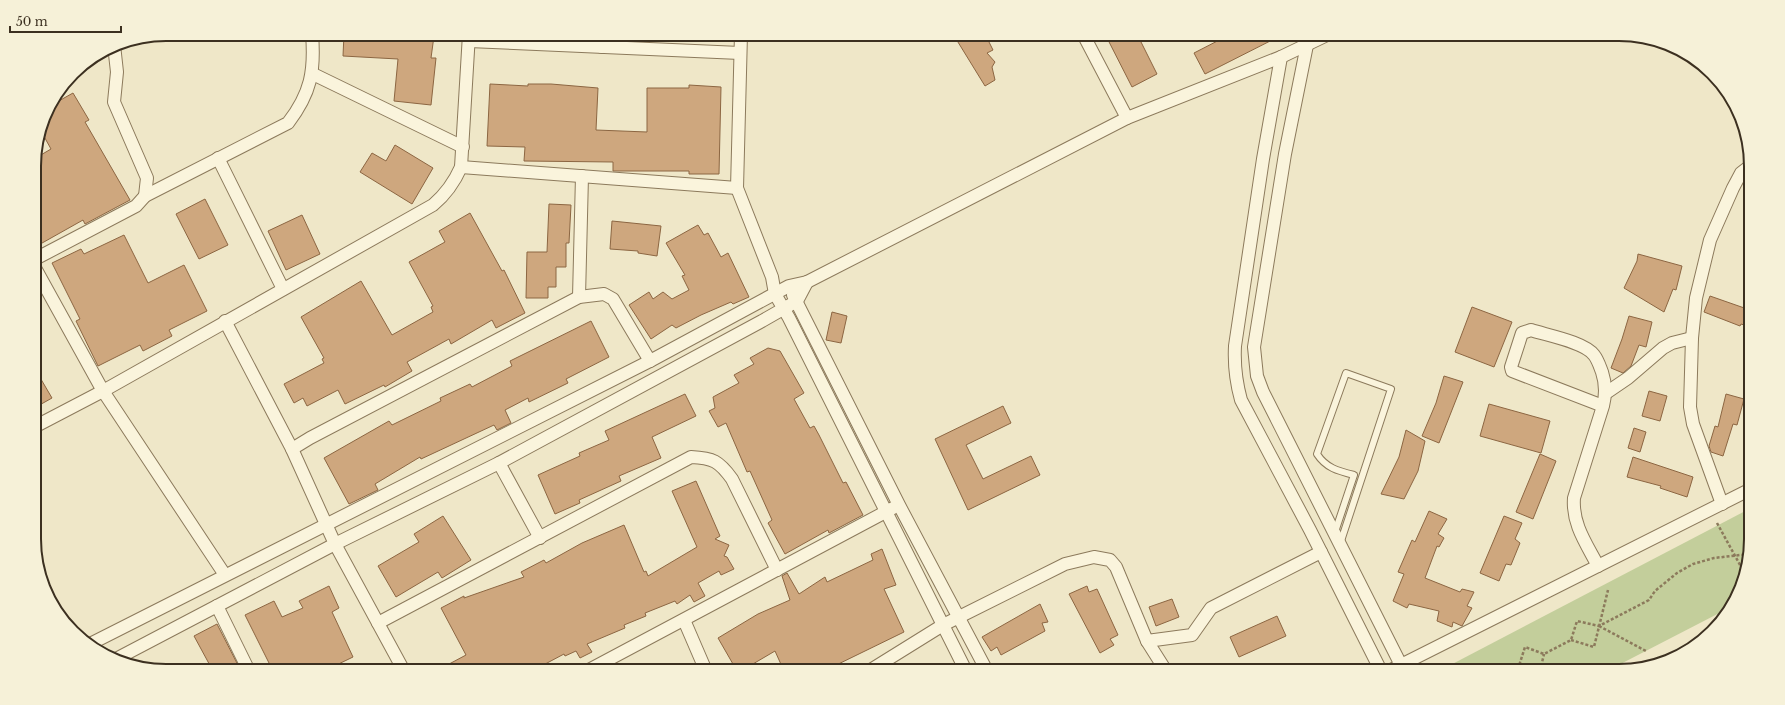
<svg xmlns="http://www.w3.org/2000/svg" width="1785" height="705" font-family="'Libre Baskerville',serif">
  <rect width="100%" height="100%" fill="#efe7c8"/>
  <path fill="#c3ce9b" d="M 1751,508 L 1751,539 L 1744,582 L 1731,607 L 1607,671 L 1439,671 Z"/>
  <g fill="#cea77e" stroke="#8c6642">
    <path d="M 344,34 L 415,34 L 434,36 L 431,58 L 436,58 L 431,105 L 394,101 L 398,59 L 343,56 Z"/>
    <path d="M 953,34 L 985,34 L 993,50 L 987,53 L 995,62 L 992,67 L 995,80 L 985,86 Z"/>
    <path d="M 1105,34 L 1137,34 L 1157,74 L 1132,87 Z"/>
    <path d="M 1231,34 L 1284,34 L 1205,74 L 1194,53 Z"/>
    <path d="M 490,84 L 528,86 L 528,84 L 551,84 L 598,88 L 596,130 L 647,132 L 647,88 L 689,88 L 689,85 L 721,87 L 719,174 L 689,174 L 689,171 L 613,171 L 613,162 L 524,161 L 525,147 L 487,146 Z"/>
    <path d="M 73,93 L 89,120 L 85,122 L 130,200 L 85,224 L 83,220 L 35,247 L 34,159 L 51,149 L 41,131 L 48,107 Z"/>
    <path d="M 395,145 L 433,168 L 412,204 L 360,172 L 372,153 L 386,161 Z"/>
    <path d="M 205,199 L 228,245 L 199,259 L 176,214 Z"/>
    <path d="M 549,204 L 571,205 L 569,243 L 566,243 L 566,267 L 556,267 L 556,287 L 548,287 L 548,298 L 526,298 L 527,252 L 547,252 Z"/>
    <path d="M 470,213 L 502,271 L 504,270 L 525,313 L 496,328 L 492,320 L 451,344 L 449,339 L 407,362 L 412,371 L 385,387 L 384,385 L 345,404 L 338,390 L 307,406 L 303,398 L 294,403 L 284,384 L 324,363 L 322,359 L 324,358 L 301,317 L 361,281 L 392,335 L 433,312 L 431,307 L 433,306 L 409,262 L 445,242 L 439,231 Z"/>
    <path d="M 302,215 L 320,254 L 286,270 L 268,231 Z"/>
    <path d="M 612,221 L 661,226 L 657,256 L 638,253 L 638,251 L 610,249 Z"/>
    <path d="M 698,225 L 704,235 L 708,233 L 721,257 L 728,253 L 749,297 L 733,304 L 731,302 L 701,315 L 676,328 L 672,325 L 651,339 L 629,305 L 649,292 L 653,299 L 663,292 L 672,299 L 689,290 L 682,276 L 685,275 L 666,243 Z"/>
    <path d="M 124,235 L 148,283 L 184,265 L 207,311 L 169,330 L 172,336 L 143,351 L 140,345 L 98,366 L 76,321 L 80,319 L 52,263 L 81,249 L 84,254 Z"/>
    <path d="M 1638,254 L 1682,266 L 1676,290 L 1673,289 L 1664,312 L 1624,288 L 1637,261 Z"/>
    <path d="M 1710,296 L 1750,310 L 1750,327 L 1741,324 L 1740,326 L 1704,312 Z"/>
    <path d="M 1472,307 L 1512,322 L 1494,367 L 1455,352 Z"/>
    <path d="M 832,312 L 847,316 L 841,343 L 826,340 Z"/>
    <path d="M 1629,316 L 1652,322 L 1646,347 L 1639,345 L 1631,366 L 1623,373 L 1611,368 L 1622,339 Z"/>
    <path d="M 591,321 L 609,357 L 566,379 L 568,383 L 529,402 L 528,398 L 505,410 L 511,423 L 497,430 L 494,425 L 421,459 L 420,457 L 375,484 L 378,490 L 349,504 L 324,458 L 389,421 L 392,425 L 441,401 L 440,398 L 470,384 L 472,387 L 512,366 L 510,361 Z"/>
    <path d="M 768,348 L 780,351 L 804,393 L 794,399 L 810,428 L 814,426 L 819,435 L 843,483 L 846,482 L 863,515 L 829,533 L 828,530 L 785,554 L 768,523 L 772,520 L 750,471 L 747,472 L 726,423 L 718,427 L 709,411 L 715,408 L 713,397 L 739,383 L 734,375 L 754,364 L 750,358 Z"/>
    <path d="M 35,369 L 52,398 L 36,407 L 36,390 Z"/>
    <path d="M 1444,376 L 1463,382 L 1439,443 L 1422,436 L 1436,403 Z"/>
    <path d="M 1649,391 L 1667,396 L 1660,421 L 1642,416 Z"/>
    <path d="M 685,394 L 696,416 L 652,437 L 661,458 L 619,476 L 621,481 L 579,500 L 580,503 L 555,514 L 538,475 L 580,456 L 579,453 L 609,440 L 605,431 Z"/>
    <path d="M 1726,394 L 1744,399 L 1737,425 L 1733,424 L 1723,456 L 1711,452 L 1709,446 L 1715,426 L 1718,427 Z"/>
    <path d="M 1489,404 L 1550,421 L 1541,453 L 1480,436 Z"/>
    <path d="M 1003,406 L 1011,423 L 966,445 L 983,479 L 1031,456 L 1040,475 L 968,510 L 935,439 Z"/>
    <path d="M 1634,428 L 1646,432 L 1640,452 L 1628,448 Z"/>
    <path d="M 1406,430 L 1425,441 L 1418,471 L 1404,499 L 1381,494 L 1399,457 Z"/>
    <path d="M 1540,454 L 1556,461 L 1533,519 L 1516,512 Z"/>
    <path d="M 1633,457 L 1693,477 L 1687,497 L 1660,488 L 1661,486 L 1627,477 Z"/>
    <path d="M 696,481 L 720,536 L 715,539 L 729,545 L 724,556 L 727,557 L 734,569 L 721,575 L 719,571 L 698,583 L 705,596 L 694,602 L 690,595 L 677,604 L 675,601 L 645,613 L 646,616 L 624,625 L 625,628 L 587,644 L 592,652 L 580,658 L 576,651 L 565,656 L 564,654 L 532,671 L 436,671 L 466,655 L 441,608 L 464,596 L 464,598 L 524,577 L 521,572 L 544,560 L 546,563 L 582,543 L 624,525 L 644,572 L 646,571 L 648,576 L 697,547 L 672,491 Z"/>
    <path d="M 1429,511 L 1447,519 L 1438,534 L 1444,538 L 1439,547 L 1437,546 L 1425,578 L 1460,592 L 1462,589 L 1474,592 L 1467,606 L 1472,608 L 1462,626 L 1453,622 L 1452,627 L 1437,621 L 1439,611 L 1409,604 L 1407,608 L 1393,601 L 1404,574 L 1398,572 L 1412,540 L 1415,542 Z"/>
    <path d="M 443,516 L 471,560 L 442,578 L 438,572 L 396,597 L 378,566 L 419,542 L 414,534 Z"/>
    <path d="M 1504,516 L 1522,523 L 1515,539 L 1520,543 L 1511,565 L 1506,564 L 1499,581 L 1480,573 Z"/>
    <path d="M 882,549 L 896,585 L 884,589 L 904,632 L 824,671 L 784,671 L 775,651 L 741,671 L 737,671 L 718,638 L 758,614 L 790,600 L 782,576 L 787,573 L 799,594 L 825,577 L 827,582 L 873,560 L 871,554 Z"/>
    <path d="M 329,586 L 339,608 L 332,612 L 353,657 L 324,671 L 273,671 L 245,615 L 274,601 L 282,617 L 303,608 L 299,601 Z"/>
    <path d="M 1087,586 L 1089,592 L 1097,589 L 1118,635 L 1110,639 L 1114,645 L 1100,653 L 1069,594 Z"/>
    <path d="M 1172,599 L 1179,617 L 1156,626 L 1149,607 Z"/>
    <path d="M 1040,604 L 1048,622 L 1042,623 L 1045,631 L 1001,655 L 997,647 L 991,651 L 982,637 Z"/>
    <path d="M 1277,616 L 1286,636 L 1239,657 L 1230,637 Z"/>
    <path d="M 217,624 L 241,671 L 213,671 L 194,636 Z"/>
  </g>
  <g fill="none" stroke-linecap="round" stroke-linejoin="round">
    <defs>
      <path id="lane" d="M 1335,532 L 1354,475 C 1338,471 1326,468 1317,454 L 1346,373 L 1391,389 L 1340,544"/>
      <g id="street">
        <path d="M 741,34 L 737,188 L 772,277 L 775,294 L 789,318 L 966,671"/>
        <path d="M 1083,34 L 1127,118"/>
        <path d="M 469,41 L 740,53"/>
        <path d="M 114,45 L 117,72 L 114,102 L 147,178 L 145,196"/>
        <path d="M 1307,45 L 1285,154 L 1254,347 L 1257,376 L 1263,392 L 1404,671"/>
        <path d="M 602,47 L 603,34"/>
        <path d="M 1281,57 L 1263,159 L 1235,346 C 1234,365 1236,382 1241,400 L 1310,530 L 1381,671"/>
        <path d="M 313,74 L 463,147"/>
        <path d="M 218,158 L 283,289"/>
        <path d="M 461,167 L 737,188"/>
        <path d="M 35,259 L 136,206 L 145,196 L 288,123 C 311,93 315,71 312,34"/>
        <path d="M 35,268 L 103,391 L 225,575"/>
        <path d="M 793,295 L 899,505 L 987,671"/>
        <path d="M 579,297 L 582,176"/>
        <path d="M 225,321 L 292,449 L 335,544 L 404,671"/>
        <path d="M 1606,393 L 1628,378 L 1663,348 L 1672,343 L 1692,338"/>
        <path d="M 36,426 L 103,391 L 433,205 C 446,194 454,183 461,167 L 469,34"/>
        <path d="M 292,449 L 310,438 L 579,297 L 604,294 L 613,299 L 650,361"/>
        <path d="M 499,463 L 540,538"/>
        <path d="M 1722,504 L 1693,424 L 1690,407 L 1692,338 L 1696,298 L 1710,240 L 1733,188 L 1741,173 L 1750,166"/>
        <path d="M 1598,566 C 1586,543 1572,524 1574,498 L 1603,406 C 1606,394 1606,384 1602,372 C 1600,367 1598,360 1594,355 C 1585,342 1546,335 1531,330 L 1522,333 L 1511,367 L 1512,371 L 1603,406"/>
        <path d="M 217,606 L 249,671"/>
        <path d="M 684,620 L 706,671"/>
        <path d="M 378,623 L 691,457 C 713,458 719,461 732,479 L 777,570"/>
        <path d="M 1147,641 L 1166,671"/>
        <path d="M 92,643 L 650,361 L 789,286 L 807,282 L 1127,118 L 1281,57 L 1329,34"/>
        <path d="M 116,659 L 335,544 L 499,463 L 762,321 L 797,301 L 807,282"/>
        <path d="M 587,671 L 893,508"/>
        <path d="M 869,671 L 943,625 L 1065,564 L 1094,557 L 1110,560 L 1116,567 L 1147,641 L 1192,635 L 1211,608 L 1321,552"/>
        <path d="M 1389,671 L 1751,489"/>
      </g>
    </defs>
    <use href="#lane" stroke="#8c7a5c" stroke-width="8"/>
    <use href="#street" stroke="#8c7a5c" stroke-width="14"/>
    <g stroke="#8c7a5c" stroke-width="2.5" stroke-dasharray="3 2" stroke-linecap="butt">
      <path d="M 1717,523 L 1745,574"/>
      <path d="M 1599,626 L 1646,651"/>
      <path d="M 1571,640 L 1594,647 L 1608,590"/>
      <path d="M 1518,669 L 1525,671"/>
      <path d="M 1513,671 L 1518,669 L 1525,647 L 1544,654 L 1571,640 L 1577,621 L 1599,626 L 1649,600 L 1655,591 L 1677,573 L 1693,564 L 1714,558 L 1749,554"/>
      <path d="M 1540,671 L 1544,654"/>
    </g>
    <use href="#lane" stroke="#faf4dc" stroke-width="6"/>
    <use href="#street" stroke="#faf4dc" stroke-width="12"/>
  </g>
  <path d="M0 0H1785V705H0ZM166 41H1619A125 125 0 0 1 1744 166V539A125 125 0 0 1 1619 664H166A125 125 0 0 1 41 539V166A125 125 0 0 1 166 41Z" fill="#f6f1d8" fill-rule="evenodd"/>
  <path fill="none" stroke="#3c3020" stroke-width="2" d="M166 41H1619A125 125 0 0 1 1744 166V539A125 125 0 0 1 1619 664H166A125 125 0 0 1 41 539V166A125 125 0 0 1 166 41Z"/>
  <path d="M10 26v6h111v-6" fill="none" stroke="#3c3020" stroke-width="2"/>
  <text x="16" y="26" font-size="12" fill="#3c3020" stroke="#f6f1d8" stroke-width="3" paint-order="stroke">50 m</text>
</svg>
